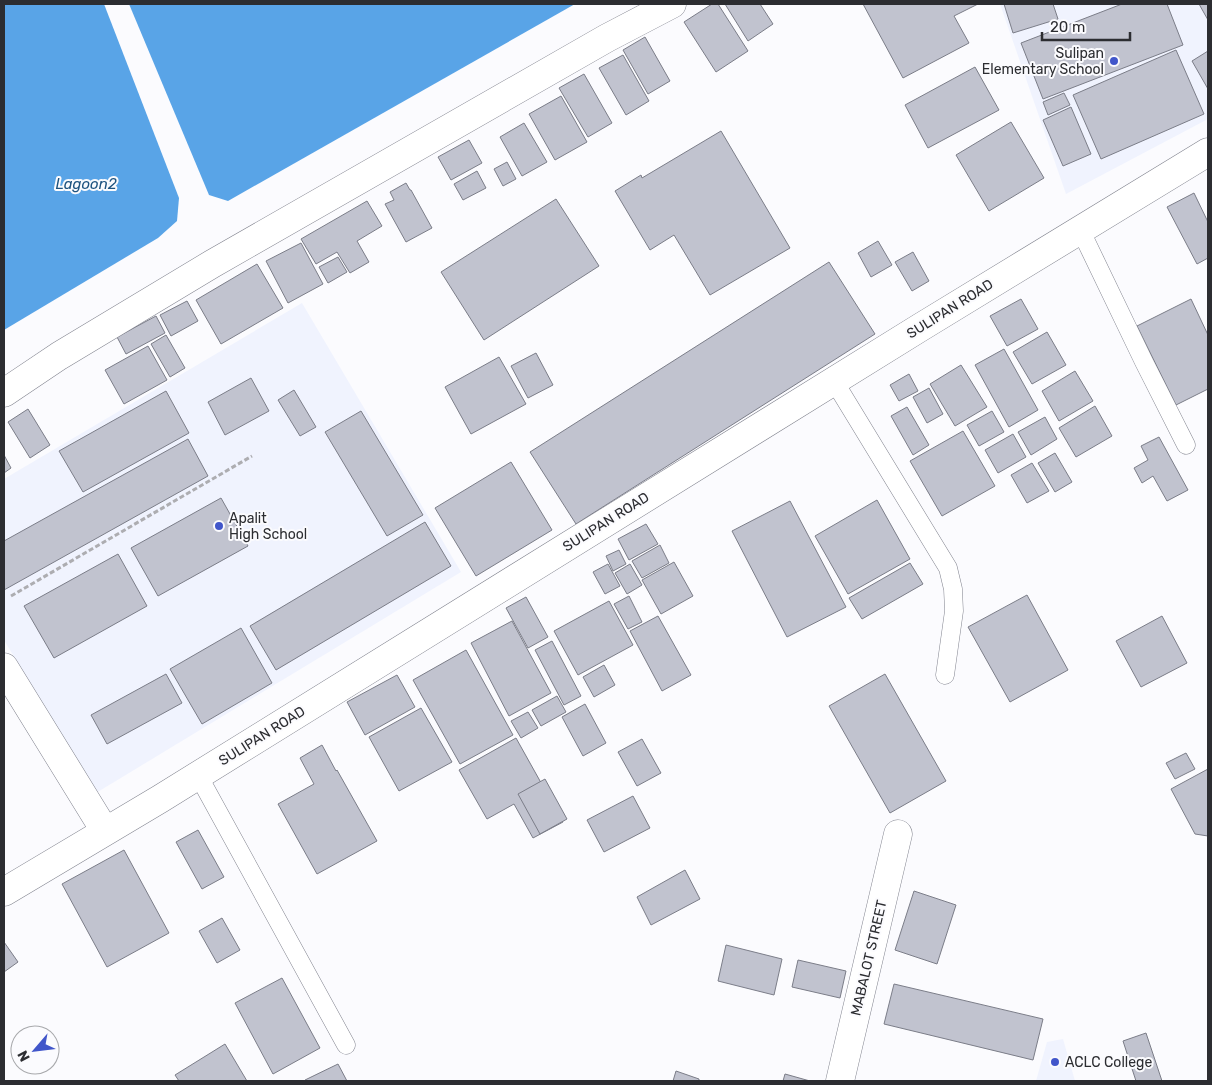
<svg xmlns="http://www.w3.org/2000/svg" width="1212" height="1085" font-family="Rubik,sans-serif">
  <rect width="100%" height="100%" fill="#fbfbfe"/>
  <g fill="#f0f3fe">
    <path d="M 1000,4 L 1208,4 L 1208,119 L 1066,194 Z"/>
    <path d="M 302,303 L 461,572 L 96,793 L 4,640 L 4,479 Z"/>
    <path d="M 1063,1039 L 1075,1081 L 1036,1081 L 1047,1042 Z"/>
  </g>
  <g fill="#59a4e7">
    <path d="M 4,4 L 104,4 L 179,198 L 177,221 L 158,238 L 4,330 Z"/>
    <path d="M 129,4 L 575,4 L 228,201 L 209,195 Z"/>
  </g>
  <g fill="#c1c3cf" stroke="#7b7d88">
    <path d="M 712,4 L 718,4 L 748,51 L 716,72 L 684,22 Z"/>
    <path d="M 725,4 L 760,4 L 773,24 L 748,41 Z"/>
    <path d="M 863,4 L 978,4 L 954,16 L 969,43 L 903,78 Z"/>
    <path d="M 1004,4 L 1053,4 L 1058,19 L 1013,33 Z"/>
    <path d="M 1122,4 L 1167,4 L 1183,45 L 1043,99 L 1021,43 Z"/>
    <path d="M 1199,4 L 1208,4 L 1208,20 Z"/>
    <path d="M 645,37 L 670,81 L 648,94 L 623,50 Z"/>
    <path d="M 1176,50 L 1204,114 L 1101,159 L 1073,95 Z"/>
    <path d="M 1208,51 L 1208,89 L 1192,61 Z"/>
    <path d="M 623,55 L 649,101 L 626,115 L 599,68 Z"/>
    <path d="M 975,67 L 999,110 L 928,148 L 905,105 Z"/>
    <path d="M 584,74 L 612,123 L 588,137 L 559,88 Z"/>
    <path d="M 1064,93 L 1070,105 L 1048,115 L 1043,102 Z"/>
    <path d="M 561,96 L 587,142 L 555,160 L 529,114 Z"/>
    <path d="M 1071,107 L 1091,154 L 1063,166 L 1043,120 Z"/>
    <path d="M 1011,122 L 1044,178 L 989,211 L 956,155 Z"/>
    <path d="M 524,123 L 547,162 L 522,176 L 500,137 Z"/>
    <path d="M 721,131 L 790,248 L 710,295 L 674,235 L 650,250 L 615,191 L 641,175 L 642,178 Z"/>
    <path d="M 469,140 L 482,163 L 451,180 L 438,157 Z"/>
    <path d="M 507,162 L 516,179 L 503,186 L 494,169 Z"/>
    <path d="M 477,171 L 486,188 L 463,200 L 454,184 Z"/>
    <path d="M 406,183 L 410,190 L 411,190 L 432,228 L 406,242 L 385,204 L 394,200 L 390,192 Z"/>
    <path d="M 1194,193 L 1208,222 L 1208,258 L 1197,264 L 1167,207 Z"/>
    <path d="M 556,199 L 599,266 L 484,340 L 441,272 Z"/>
    <path d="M 367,201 L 382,226 L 357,241 L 369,262 L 350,273 L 337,252 L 316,264 L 301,239 Z"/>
    <path d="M 878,241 L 892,265 L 871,277 L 858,253 Z"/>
    <path d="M 301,243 L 323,284 L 288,303 L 266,261 Z"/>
    <path d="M 913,252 L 929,281 L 912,291 L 895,262 Z"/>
    <path d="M 338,257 L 347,272 L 328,283 L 319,267 Z"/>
    <path d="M 829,262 L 875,334 L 576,524 L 530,452 Z"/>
    <path d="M 257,264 L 283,308 L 221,344 L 196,300 Z"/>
    <path d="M 1021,299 L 1038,329 L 1007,346 L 990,316 Z"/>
    <path d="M 1191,299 L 1208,335 L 1208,389 L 1176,405 L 1137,326 Z"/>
    <path d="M 187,301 L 198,321 L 171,336 L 160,315 Z"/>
    <path d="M 156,316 L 165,333 L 126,354 L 117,337 Z"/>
    <path d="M 1047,332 L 1066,365 L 1032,384 L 1013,352 Z"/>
    <path d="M 166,335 L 185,368 L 170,377 L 151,344 Z"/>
    <path d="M 148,346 L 167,380 L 124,404 L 105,370 Z"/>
    <path d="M 1004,349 L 1038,410 L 1009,427 L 975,365 Z"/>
    <path d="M 536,353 L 553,385 L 528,398 L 511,366 Z"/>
    <path d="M 499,357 L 526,404 L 471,434 L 445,387 Z"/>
    <path d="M 961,365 L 987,407 L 955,426 L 930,384 Z"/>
    <path d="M 1075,371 L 1093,401 L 1059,421 L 1042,391 Z"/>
    <path d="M 909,374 L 918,391 L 899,401 L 890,385 Z"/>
    <path d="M 251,378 L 269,411 L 225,435 L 208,402 Z"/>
    <path d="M 929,388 L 943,414 L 927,423 L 913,397 Z"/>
    <path d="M 294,390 L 316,427 L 300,436 L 278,400 Z"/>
    <path d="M 166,391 L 189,433 L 83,492 L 59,451 Z"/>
    <path d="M 1095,406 L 1112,436 L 1076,457 L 1059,428 Z"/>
    <path d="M 907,407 L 929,445 L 913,455 L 891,416 Z"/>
    <path d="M 28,409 L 50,445 L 30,458 L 8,422 Z"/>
    <path d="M 361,411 L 423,515 L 387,536 L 325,432 Z"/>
    <path d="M 992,411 L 1004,432 L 979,446 L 967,425 Z"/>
    <path d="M 1045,417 L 1057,439 L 1031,455 L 1018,432 Z"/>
    <path d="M 963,431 L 995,486 L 942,516 L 910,461 Z"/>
    <path d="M 1013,434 L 1026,457 L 998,473 L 985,450 Z"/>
    <path d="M 1159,437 L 1188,490 L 1167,501 L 1153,476 L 1142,483 L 1134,468 L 1148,460 L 1141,446 Z"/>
    <path d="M 188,439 L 208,476 L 4,590 L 4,541 Z"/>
    <path d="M 1055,453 L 1072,482 L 1055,492 L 1038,463 Z"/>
    <path d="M 4,455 L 11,468 L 4,473 Z"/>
    <path d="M 511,462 L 552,530 L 476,576 L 435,508 Z"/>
    <path d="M 1032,463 L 1049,491 L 1027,503 L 1011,475 Z"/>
    <path d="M 221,498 L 248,546 L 158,596 L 131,548 Z"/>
    <path d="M 877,500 L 910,559 L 848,594 L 815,536 Z"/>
    <path d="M 790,501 L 846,607 L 787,637 L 732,531 Z"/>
    <path d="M 425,522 L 451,566 L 276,670 L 250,626 Z"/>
    <path d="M 646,524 L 658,544 L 629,560 L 618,539 Z"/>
    <path d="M 660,545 L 669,563 L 642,578 L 632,561 Z"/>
    <path d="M 619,550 L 626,564 L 613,571 L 606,556 Z"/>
    <path d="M 118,554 L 147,606 L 54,658 L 24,606 Z"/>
    <path d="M 674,562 L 693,596 L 661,614 L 642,580 Z"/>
    <path d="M 910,563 L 923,584 L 862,619 L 849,598 Z"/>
    <path d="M 608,564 L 620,586 L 605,594 L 593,572 Z"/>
    <path d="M 630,564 L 642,585 L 627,594 L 615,573 Z"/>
    <path d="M 1027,595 L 1068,670 L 1010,702 L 968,627 Z"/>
    <path d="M 629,596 L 642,622 L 628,629 L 614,604 Z"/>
    <path d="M 526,597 L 548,637 L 528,648 L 506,608 Z"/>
    <path d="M 609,601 L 633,645 L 578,675 L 554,631 Z"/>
    <path d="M 658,616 L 691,675 L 662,691 L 630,631 Z"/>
    <path d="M 1162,616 L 1187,663 L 1141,687 L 1116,641 Z"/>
    <path d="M 512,621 L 551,693 L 509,716 L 471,643 Z"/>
    <path d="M 241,628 L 272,683 L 202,724 L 170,669 Z"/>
    <path d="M 552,641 L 581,696 L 564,705 L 535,650 Z"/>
    <path d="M 466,650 L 513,735 L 460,764 L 413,680 Z"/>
    <path d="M 604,665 L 615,685 L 594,697 L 583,677 Z"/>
    <path d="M 166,674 L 182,703 L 107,744 L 91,715 Z"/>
    <path d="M 885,674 L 946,781 L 890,813 L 829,706 Z"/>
    <path d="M 397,675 L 415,707 L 365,735 L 347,702 Z"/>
    <path d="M 557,696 L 566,712 L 541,726 L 532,710 Z"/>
    <path d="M 585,704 L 606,743 L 583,756 L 562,717 Z"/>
    <path d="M 421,708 L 452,762 L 399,791 L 369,737 Z"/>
    <path d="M 528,712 L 538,728 L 521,738 L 511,721 Z"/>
    <path d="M 516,738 L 563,822 L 533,838 L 514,804 L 487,819 L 459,770 Z"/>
    <path d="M 642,739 L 661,773 L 637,786 L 618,752 Z"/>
    <path d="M 322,745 L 336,771 L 337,770 L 377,841 L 317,874 L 278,804 L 314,784 L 300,758 Z"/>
    <path d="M 1186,753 L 1195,769 L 1175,779 L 1166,763 Z"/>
    <path d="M 1208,769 L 1208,836 L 1195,834 L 1171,789 Z"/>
    <path d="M 545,779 L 567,819 L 540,834 L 518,794 Z"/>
    <path d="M 633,796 L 650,828 L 604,852 L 587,820 Z"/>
    <path d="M 198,830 L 224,877 L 202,889 L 176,842 Z"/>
    <path d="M 124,850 L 169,933 L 107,967 L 62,884 Z"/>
    <path d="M 685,870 L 700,899 L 651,925 L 637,897 Z"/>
    <path d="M 914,891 L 956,905 L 937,964 L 895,950 Z"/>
    <path d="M 222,918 L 240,950 L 217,963 L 199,931 Z"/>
    <path d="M 4,942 L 18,962 L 4,972 Z"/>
    <path d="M 726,945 L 782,959 L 774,995 L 718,981 Z"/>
    <path d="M 798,960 L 846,971 L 840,998 L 792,987 Z"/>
    <path d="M 282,978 L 320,1048 L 273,1074 L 235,1003 Z"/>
    <path d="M 894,984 L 1043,1019 L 1033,1060 L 884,1024 Z"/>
    <path d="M 1146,1033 L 1162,1081 L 1136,1081 L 1123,1041 Z"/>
    <path d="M 225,1044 L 247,1081 L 179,1081 L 175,1075 Z"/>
    <path d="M 338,1064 L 347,1081 L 306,1081 L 305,1080 Z"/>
    <path d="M 676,1071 L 699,1079 L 699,1081 L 673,1081 Z"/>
    <path d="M 785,1074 L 810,1081 L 783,1081 Z"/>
  </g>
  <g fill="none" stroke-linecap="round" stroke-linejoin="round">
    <defs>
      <g id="service">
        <path d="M 1080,229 L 1144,362 L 1186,445"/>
        <path d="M 834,381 L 948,568 L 953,589 L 954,611 L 945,675"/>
        <path d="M 198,775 L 346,1045"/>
      </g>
      <g id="minor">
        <path d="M 4,393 L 59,356 L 212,264 L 607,38 L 672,4"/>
        <path d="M 4,667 L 105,831"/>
        <path d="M 840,1081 L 898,834"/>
      </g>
      <path id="tertiary" d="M 4,892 L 160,799 L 921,327 L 1208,152"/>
    </defs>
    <use href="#service" stroke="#81838e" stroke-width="19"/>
    <use href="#minor" stroke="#81838e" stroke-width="29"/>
    <use href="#tertiary" stroke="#81838e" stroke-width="29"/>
    <path stroke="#adadb1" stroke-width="3" stroke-dasharray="5 2.5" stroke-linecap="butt" d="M 11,596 L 252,456"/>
    <use href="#service" stroke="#fff" stroke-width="18"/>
    <use href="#minor" stroke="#fff" stroke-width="28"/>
    <use href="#tertiary" stroke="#fff" stroke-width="28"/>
  </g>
  <g fill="#4156ca" stroke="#fbfbfe" stroke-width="2">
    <circle cx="1114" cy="61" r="5"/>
    <circle cx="219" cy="526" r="5"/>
    <circle cx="1055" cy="1062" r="5"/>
  </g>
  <g text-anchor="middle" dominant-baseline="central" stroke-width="4" stroke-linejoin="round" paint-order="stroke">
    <g font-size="14" fill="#2c2d31" stroke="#fbfbfe" text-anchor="start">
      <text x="1104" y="53" text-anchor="end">Sulipan<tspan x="1104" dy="16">Elementary School</tspan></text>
      <text x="229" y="518">Apalit<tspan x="229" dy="16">High School</tspan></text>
      <text x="1065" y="1062">ACLC College</text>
    </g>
    <g font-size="14" fill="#2c2d31" stroke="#fbfbfe">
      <text transform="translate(950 309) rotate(-32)">SULIPAN ROAD</text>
      <text transform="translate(606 522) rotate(-32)">SULIPAN ROAD</text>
      <text transform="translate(262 736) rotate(-32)">SULIPAN ROAD</text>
      <text transform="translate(869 958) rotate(-77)">MABALOT STREET</text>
    </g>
    <g font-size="15" font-style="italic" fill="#1e5380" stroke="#fbfbfe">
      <text x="86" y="184">Lagoon2</text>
    </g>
  </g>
  <rect width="1212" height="1085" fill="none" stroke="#2c2d31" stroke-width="10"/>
  <g transform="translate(35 1050) rotate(242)"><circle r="24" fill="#fbfbfe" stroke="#a8a9ac"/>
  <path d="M0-4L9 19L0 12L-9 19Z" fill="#4156ca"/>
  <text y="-8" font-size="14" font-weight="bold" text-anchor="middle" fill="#2c2d31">N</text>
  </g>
  <path d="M1042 32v8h88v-8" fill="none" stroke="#2c2d31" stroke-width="2.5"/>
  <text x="1050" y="32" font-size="15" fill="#2c2d31" stroke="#fbfbfe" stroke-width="4" paint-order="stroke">20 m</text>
</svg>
